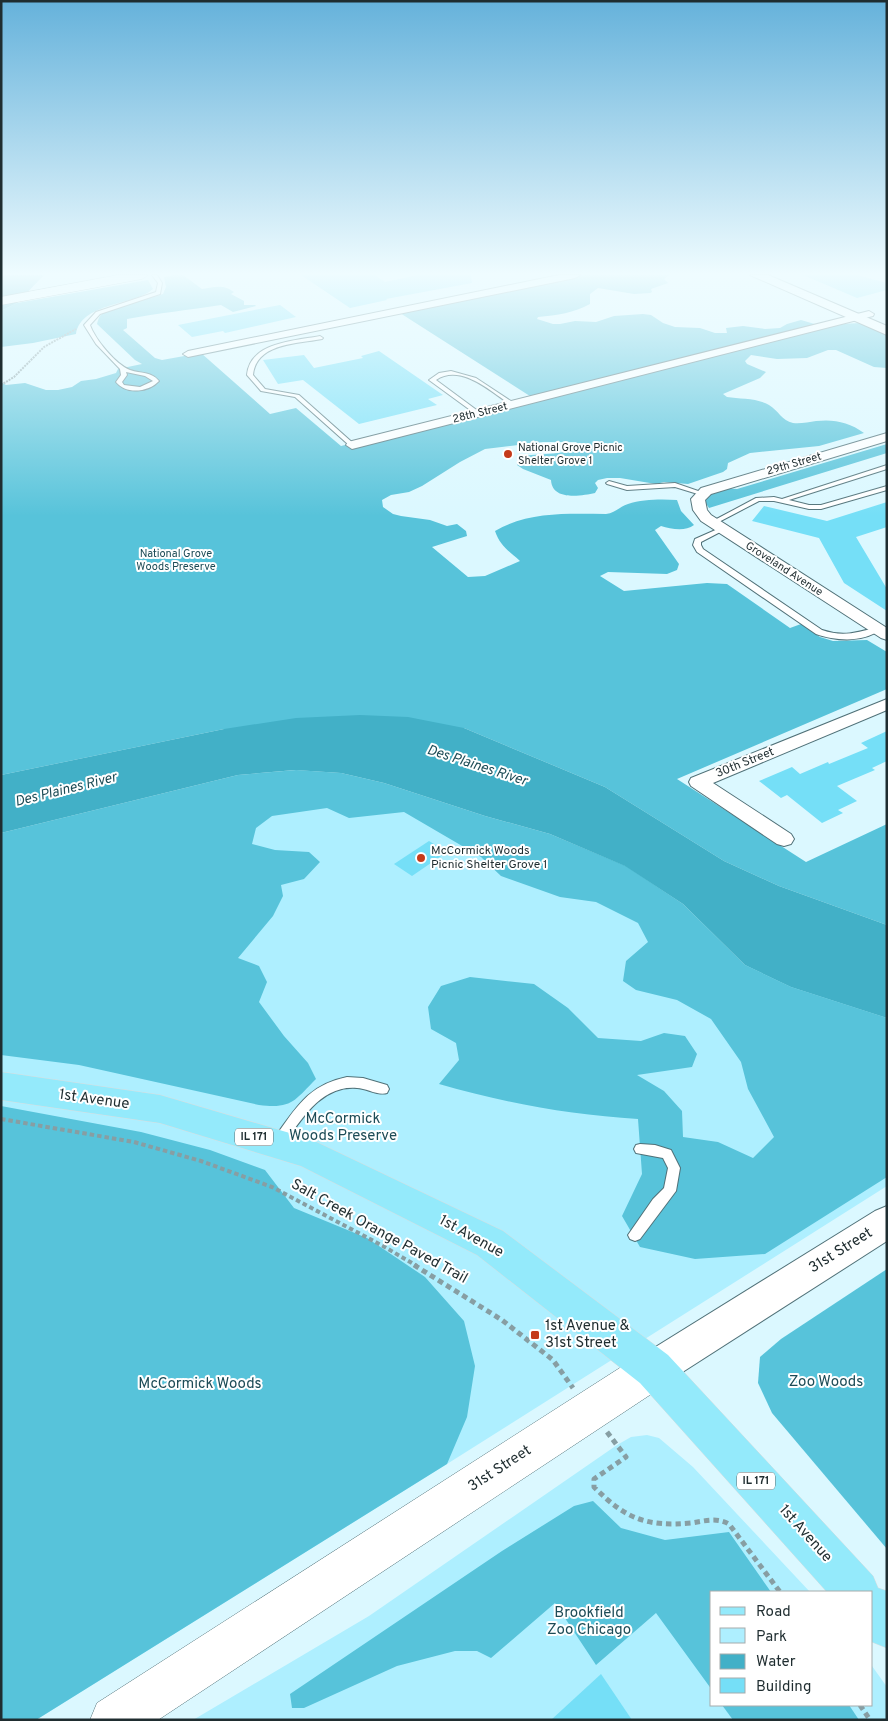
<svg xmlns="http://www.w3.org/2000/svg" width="888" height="1721" font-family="Overpass,sans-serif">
  <rect width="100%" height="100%" fill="#dbf8ff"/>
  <g fill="#aeefff">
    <path d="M 341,773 L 745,965 L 887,1018 L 887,1186 L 447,1464 L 36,1720 L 1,1720 L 1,833 Z"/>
    <path d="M 647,1435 L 659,1438 L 693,1467 L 810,1592 L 712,1592 L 712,1705 L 872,1705 L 872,1666 L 887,1687 L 887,1720 L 193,1720 L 369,1616 L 617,1445 L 631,1437 Z"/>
  </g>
  <g fill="#57c3da">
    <path d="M 174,275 L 183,275 L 202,289 C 215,287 223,284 234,292 L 231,294 L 244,301 L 244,305 L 255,305 L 256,306 L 233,312 L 221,305 C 189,310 158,313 127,319 L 127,328 L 123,330 L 155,358 L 162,360 L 201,353 L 270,414 L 296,408 L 341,446 L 533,398 L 400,313 L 582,275 L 669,275 L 664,279 L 668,283 L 651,289 L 652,292 L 650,293 L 634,294 L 598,288 L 590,294 L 590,304 C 574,313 557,315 538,317 L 537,319 L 553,324 L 560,324 L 575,321 L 596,322 L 614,316 L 643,314 L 651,315 L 663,323 L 675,327 L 700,328 L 715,333 L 727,333 L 726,328 L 743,326 L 765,329 L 780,328 L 787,324 L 801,320 L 818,325 L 861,323 L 887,334 L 887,368 L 874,367 L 836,350 L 828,350 L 807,358 L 777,359 L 751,355 L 745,361 L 747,364 L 766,372 L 760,378 L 723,394 L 727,397 C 740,399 757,398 769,405 C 778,410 782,421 793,423 C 800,424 809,422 816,421 C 834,419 849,422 864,433 L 819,446 L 750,453 L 728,463 L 727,469 L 723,472 L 688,484 L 664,482 L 656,484 L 620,478 L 607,478 L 598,480 L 595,483 L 598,488 L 595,493 C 581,496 552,501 551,480 L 523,469 L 517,465 L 524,456 C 543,453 564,455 582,447 L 576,442 L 543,442 L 485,449 L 460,462 L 422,486 L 409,492 L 391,495 L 382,500 L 383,507 L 393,514 L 401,516 L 430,520 L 447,526 L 457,524 L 466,531 L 467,536 L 432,547 L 468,577 L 485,576 L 520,561 C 509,551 500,546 495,531 C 529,511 568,514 606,514 C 615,513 619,507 628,504 C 643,499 662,499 677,500 L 681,511 L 694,525 C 685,532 671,529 661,526 L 655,530 L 679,564 L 677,570 L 667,574 L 608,572 L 600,576 L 624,591 L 707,583 L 727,584 L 790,628 L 801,624 L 820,637 L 833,641 L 867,640 L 887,652 L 887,689 L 677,779 L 806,862 L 887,824 L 887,925 L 779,886 L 724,861 L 605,787 L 464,728 L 224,729 L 1,775 L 1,382 L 6,385 L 25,383 L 46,390 L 58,390 L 72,387 L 81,381 L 96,379 L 116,373 L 118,369 L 142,364 L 135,360 L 97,324 C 98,320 99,316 102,314 C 115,305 146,300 163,294 L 166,287 L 164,277 Z"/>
    <path d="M 148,280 L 153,289 L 149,292 C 129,305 81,304 76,334 L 33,343 L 1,347 L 1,311 L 17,303 Z"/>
    <path d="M 887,444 L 887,453 L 709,508 L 705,502 C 710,490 725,487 737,489 Z"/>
    <path d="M 296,770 L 341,773 L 384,783 L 485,816 L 550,834 L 626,866 L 683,904 L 745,965 L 791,987 L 887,1018 L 887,1177 L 765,1254 L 695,1259 L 640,1247 L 622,1216 L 642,1174 L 638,1119 C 570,1115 505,1103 439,1084 L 459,1060 L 456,1043 L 431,1029 L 428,1007 L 441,986 L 470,977 L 534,984 L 568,1008 L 598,1038 L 641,1041 L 664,1033 L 685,1036 L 697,1054 L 692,1067 L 637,1075 L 664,1091 L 682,1111 L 683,1137 L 718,1142 L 753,1158 L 774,1137 L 748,1089 L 741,1062 L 711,1019 L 677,1000 L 636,990 L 623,981 L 626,961 L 648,942 L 638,923 L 596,902 L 560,897 L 501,876 L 481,857 L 404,812 L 349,818 L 327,808 L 272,816 L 256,828 L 252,844 L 275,850 L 309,852 L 320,862 L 304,879 L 281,885 L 283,896 L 273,916 L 238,958 L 259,966 L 267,982 L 259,1002 L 284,1036 L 308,1063 L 316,1079 C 294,1101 292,1109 259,1105 L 79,1065 L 1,1055 L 1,833 L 238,775 Z"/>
    <path d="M 1,1106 L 141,1132 L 210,1150 L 265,1170 L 294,1208 L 367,1238 L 425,1277 L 464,1321 L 475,1366 L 467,1417 L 447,1464 L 36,1720 L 1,1720 Z"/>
    <path d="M 887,1269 L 887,1549 L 772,1413 L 758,1383 L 760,1357 L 781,1339 Z"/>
    <path d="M 593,1501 L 621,1528 L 665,1540 L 729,1532 L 771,1592 L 712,1592 L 712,1690 L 656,1613 L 596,1665 L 555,1603 L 491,1658 L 477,1651 L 455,1651 L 397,1666 L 304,1708 L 292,1708 L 290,1694 L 502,1551 L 574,1506 Z"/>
    <path d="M 722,1705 L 849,1705 L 859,1720 L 733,1720 Z"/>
  </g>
  <g fill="#42b0c7">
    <path d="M 1,275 L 44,275 L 17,303 L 1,311 Z"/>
    <path d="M 360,715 L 408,717 L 464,728 L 605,787 L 724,861 L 779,886 L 887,925 L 887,1018 L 791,987 L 745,965 L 683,904 L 625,866 L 550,834 L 485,816 L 384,783 L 341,773 L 295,770 L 238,775 L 1,833 L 1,775 L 224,729 L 296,718 Z"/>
  </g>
  <g fill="#75dff7">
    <path d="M 301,275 L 375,275 L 385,282 L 418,275 L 471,275 L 472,283 L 386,299 L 387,300 L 350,308 Z"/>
    <path d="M 803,275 L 857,275 L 887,283 L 887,290 L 857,298 Z"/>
    <path d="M 280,305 L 296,317 L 225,333 L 223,331 L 192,337 L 178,325 Z"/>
    <path d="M 379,351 L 443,395 L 428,399 L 437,405 L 359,424 L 303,380 L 278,384 L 263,360 L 304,355 L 314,368 L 363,358 L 361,356 Z"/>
    <path d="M 887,502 L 887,527 L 856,537 L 887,589 L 887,611 L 844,583 L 819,538 L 752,521 L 764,506 L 827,521 Z"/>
    <path d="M 887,731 L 887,761 L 872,768 L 875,770 L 837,786 L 857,801 L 838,810 L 843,813 L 822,823 L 787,795 L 781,798 L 759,781 L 792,767 L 800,774 L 828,762 L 829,764 L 868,748 L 861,743 Z"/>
    <path d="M 429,841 L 447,852 L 412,876 L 394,864 Z"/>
    <path d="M 601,1674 L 632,1720 L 551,1720 Z"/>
  </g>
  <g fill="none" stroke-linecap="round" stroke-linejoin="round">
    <defs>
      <g id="service">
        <path d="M 152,275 L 157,275 L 162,283 L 160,294 L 100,314 L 90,325 C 95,339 115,364 130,370 C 141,374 151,371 159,381 C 149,392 126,395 116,382 L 121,375 L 120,369 L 96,344 L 84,325 L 96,312 L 156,292 L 158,283 ZM 126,372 L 145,376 L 153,381 L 140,387 L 124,385 L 122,382 L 127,375 Z"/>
        <path d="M 320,336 L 323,338 L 322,339 C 297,344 256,343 253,375 L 265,389 L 299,395 L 354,444 L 354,446 L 350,446 L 295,397 L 261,391 L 247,375 C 250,342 294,341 320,336 Z"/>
        <path d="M 451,371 L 476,378 L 517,405 L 512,406 C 492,392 461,363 436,380 L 482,414 L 477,415 L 429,380 L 439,373 Z"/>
        <path d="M 887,465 L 887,469 L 789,500 L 809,505 L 821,505 L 887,486 L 887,490 L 821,509 L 809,509 L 774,501 L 759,501 L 715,524 L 709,523 L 756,498 L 774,497 L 782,499 Z"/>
        <path d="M 609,481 L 627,486 L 675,483 L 704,493 L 701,495 L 675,487 L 627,490 L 607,484 L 606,483 Z"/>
        <path d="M 720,528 L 726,529 L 701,542 L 701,545 L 703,549 L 822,630 C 842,637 857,633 877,627 L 881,629 C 864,643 836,641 816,634 L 697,552 L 693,545 L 695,539 Z"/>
        <path d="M 347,1077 L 363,1078 L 387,1085 L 389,1089 L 387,1093 C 378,1096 366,1088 357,1088 C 321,1085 302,1119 283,1145 L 279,1146 L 275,1145 L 273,1141 L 275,1137 C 296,1108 308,1085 347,1077 Z"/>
        <path d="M 640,1144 L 655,1145 L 671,1150 L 680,1168 L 676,1191 L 640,1239 L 635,1241 L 630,1239 L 628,1235 L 653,1199 L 664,1188 L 668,1168 L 663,1158 L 636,1153 L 634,1149 L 636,1145 Z"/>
      </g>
      <g id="minor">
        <path d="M 559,275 L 580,275 L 575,278 L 188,357 L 183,354 L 188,351 Z"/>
        <path d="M 869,311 L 874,314 L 873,316 L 352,449 L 346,445 L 348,442 Z"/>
        <path d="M 887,433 L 887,441 L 711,494 L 705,500 L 707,510 L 711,515 L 887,628 L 887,640 L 881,638 L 701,521 L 693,510 L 691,499 L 701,488 Z"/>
        <path d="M 887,699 L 887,710 L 713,783 L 791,834 L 794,839 L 791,844 L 784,846 L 777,844 L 691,786 L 689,782 L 691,778 Z"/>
      </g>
      <g id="tertiary">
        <path d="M 750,275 L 768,275 L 887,326 L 887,335 Z"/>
        <path d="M 887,1206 L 887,1241 L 667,1382 L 654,1388 L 641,1382 L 635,1369 L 641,1356 L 875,1211 Z"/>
      </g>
      <g id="secondary">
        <path d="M 118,275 L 148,275 L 142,279 L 1,305 L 1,297 Z"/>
        <path d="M 654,1349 L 668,1355 L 674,1369 L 668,1383 L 158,1720 L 90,1720 L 97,1703 L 640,1355 Z"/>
      </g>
      <path id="primary" d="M 1,1072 L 160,1095 L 310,1139 L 503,1231 L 668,1355 L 873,1576 L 878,1588 L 887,1591 L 887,1648 L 872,1642 L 872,1592 L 827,1592 L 640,1383 L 477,1255 L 301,1166 L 160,1123 L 1,1100 Z"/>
    </defs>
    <use href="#service" stroke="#507178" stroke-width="2"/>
    <use href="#minor" stroke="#507178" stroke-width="2"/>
    <use href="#tertiary" stroke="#507178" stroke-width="2"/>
    <use href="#secondary" stroke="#507178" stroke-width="1"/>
    <use href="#primary" stroke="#dbddde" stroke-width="1"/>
    <path stroke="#879ea3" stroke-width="2" stroke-dasharray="2 1" stroke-linecap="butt" d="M 1,385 L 14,377 L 44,347 L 76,329"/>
    <path stroke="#879ea3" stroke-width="4" stroke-dasharray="4.5 3" stroke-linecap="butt" d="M 1,1119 L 134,1142 L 201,1161 L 272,1187 L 383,1246 L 417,1266"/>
    <g stroke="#879ea3" stroke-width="5" stroke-dasharray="5.5 4" stroke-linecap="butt">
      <path d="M 414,1265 L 502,1320 L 553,1360 L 573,1388"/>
      <path d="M 607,1432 L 626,1457 L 594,1479 L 594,1487 C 626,1519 646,1527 691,1523 C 705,1521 717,1517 729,1524 L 780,1592"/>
      <path d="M 860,1705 L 870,1720"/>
    </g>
    <use href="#service" fill="#fff" fill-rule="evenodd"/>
    <use href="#minor" fill="#fff" fill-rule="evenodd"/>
    <use href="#tertiary" fill="#fff" fill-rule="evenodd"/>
    <use href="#secondary" fill="#fff" fill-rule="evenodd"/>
    <use href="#primary" fill="#94eafb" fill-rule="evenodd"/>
  </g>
  <linearGradient id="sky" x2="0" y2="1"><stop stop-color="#65b2db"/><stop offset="0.53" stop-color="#effcff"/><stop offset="1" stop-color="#effcff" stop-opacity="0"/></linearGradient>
  <rect width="888" height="516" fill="url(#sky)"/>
  <g fill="#c53b1a" stroke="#fff" stroke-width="2">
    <circle cx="508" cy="454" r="5"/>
    <circle cx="421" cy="858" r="5"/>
    <rect x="530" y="1330" width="10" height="10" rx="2.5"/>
  </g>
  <g text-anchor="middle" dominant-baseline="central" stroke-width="4" stroke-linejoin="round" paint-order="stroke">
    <g font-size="11" fill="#1f2d30" stroke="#fff">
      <text transform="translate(480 413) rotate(-14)">28th Street</text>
      <text transform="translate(794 464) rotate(-16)">29th Street</text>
      <text transform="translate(784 569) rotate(33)">Groveland Avenue</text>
    </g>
    <g font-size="11" fill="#1f2d30" stroke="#fff" text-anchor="start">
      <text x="518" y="448">National Grove Picnic<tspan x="518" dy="13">Shelter Grove 1</tspan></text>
    </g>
    <g font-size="11" fill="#1d4c57" stroke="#fff">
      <text x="176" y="554">National Grove<tspan x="176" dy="13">Woods Preserve</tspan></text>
    </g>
    <g fill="#fff" stroke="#626c6e" stroke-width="1">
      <rect x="235" y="1128.5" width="38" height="17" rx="4"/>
      <rect x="737" y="1472.5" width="38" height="17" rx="4"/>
    </g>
    <g font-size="11" font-weight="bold" fill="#1f2d30">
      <text x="254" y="1137">IL 171</text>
      <text x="756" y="1481">IL 171</text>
    </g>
    <g font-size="12" fill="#1f2d30" stroke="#fff">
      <text transform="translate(745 763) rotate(-22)">30th Street</text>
    </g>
    <g font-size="12" fill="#1f2d30" stroke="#fff" text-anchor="start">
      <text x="431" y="851">McCormick Woods<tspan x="431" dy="14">Picnic Shelter Grove 1</tspan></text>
    </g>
    <g font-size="14" font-style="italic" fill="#1e4d57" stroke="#fff">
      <text transform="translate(477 766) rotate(18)">Des Plaines River</text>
      <text transform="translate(66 790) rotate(-14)">Des Plaines River</text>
    </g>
    <g font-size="15" fill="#1f2d30" stroke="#fff">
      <text transform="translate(94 1100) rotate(8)">1st Avenue</text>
      <text transform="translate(379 1232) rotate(29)">Salt Creek Orange Paved Trail</text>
      <text transform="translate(471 1237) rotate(29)">1st Avenue</text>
      <text transform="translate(841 1251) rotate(-32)">31st Street</text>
      <text transform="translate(500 1469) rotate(-33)">31st Street</text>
      <text transform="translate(805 1534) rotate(48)">1st Avenue</text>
    </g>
    <g font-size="15" fill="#1d4c57" stroke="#fff">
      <text x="343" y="1119">McCormick<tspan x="343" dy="17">Woods Preserve</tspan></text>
      <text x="826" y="1382">Zoo Woods</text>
      <text x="200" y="1384">McCormick Woods</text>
      <text x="589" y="1613">Brookfield<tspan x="589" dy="17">Zoo Chicago</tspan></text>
    </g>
    <g font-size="15" fill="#1f2d30" stroke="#fff" text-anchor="start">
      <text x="545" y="1326">1st Avenue &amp;<tspan x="545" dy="17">31st Street</tspan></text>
    </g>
  </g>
  <rect width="888" height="1721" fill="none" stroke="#1f2d30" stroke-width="5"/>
  <rect x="710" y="1591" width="162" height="115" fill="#ffffff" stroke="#a5abac"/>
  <rect x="720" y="1607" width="25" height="8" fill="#94eafb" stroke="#a5abac"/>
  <text x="756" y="1616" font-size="15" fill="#1f2d30">Road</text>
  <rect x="720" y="1628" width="25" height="15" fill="#aeefff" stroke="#a5abac"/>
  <text x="756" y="1641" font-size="15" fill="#1f2d30">Park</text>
  <rect x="720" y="1654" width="25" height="15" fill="#42b0c7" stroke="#a5abac"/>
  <text x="756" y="1666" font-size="15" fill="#1f2d30">Water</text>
  <rect x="720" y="1678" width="25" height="15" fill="#75dff7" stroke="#a5abac"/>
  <text x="756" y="1691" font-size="15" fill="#1f2d30">Building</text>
</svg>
